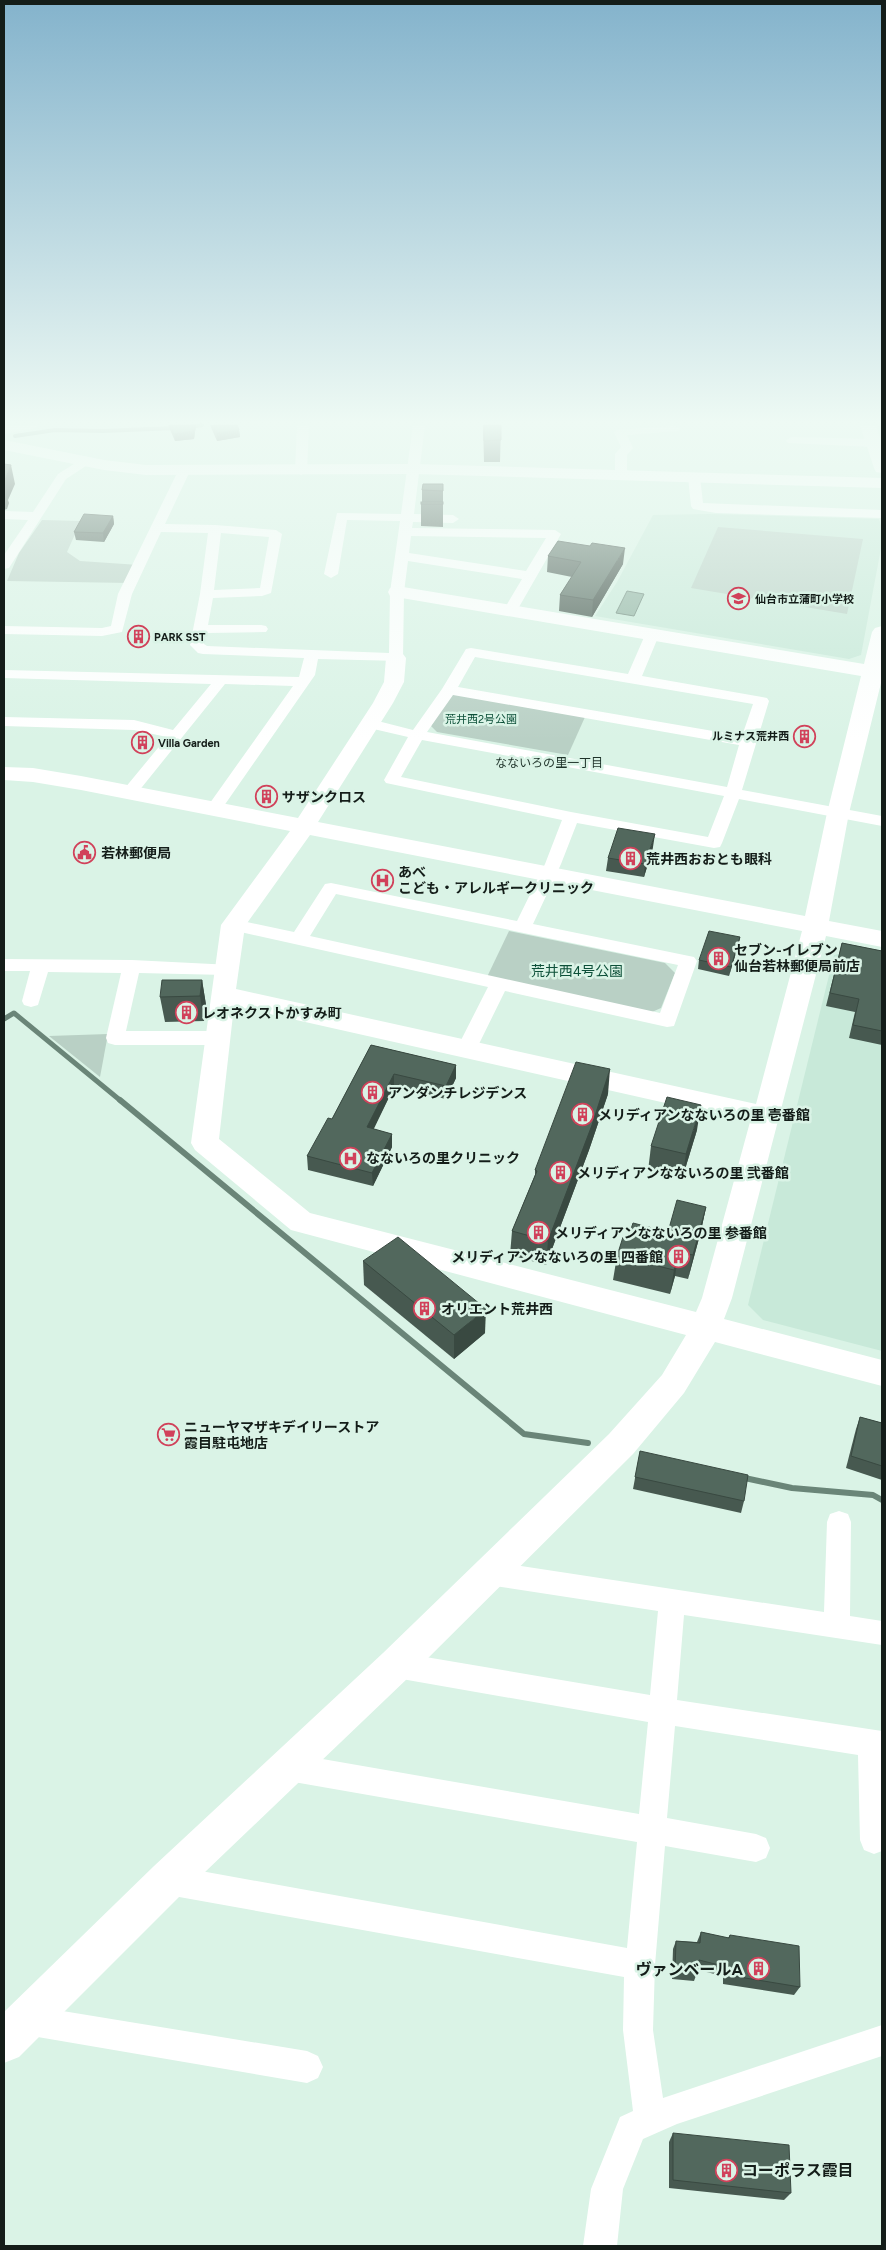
<svg xmlns="http://www.w3.org/2000/svg" width="886" height="2250" font-family="Figtree,'Noto Sans JP',sans-serif">
  <rect width="100%" height="100%" fill="#daf3e6"/>
  <g fill="#c8e9d9">
    <path d="M 709,514 L 879,519 L 882,529 L 882,543 L 861,655 L 849,659 L 595,616 L 617,582 L 653,515 Z"/>
    <path d="M 857,950 L 882,955 L 882,1351 L 763,1320 L 748,1305 L 834,955 Z"/>
  </g>
  <g fill="#b9d0c5">
    <path d="M 42,520 L 81,521 L 67,552 L 80,561 L 139,565 L 130,583 L 7,581 L 19,553 Z"/>
    <path d="M 718,527 L 863,539 L 847,614 L 691,588 Z"/>
    <path d="M 455,694 L 585,717 L 568,755 L 437,732 L 431,726 L 449,696 Z"/>
    <path d="M 509,931 L 665,963 L 675,973 L 661,1008 L 652,1012 L 487,977 Z"/>
    <path d="M 108,1034 L 100,1077 L 49,1036 Z"/>
  </g>
  <path fill="#8fb2a1" stroke="#6a8578" d="M 627,591 L 644,594 L 634,616 L 616,613 Z"/>
  <g fill="none" stroke-linecap="round" stroke-linejoin="round">
    <g stroke="#6a8578" stroke-width="4">
      <path d="M 189,427 L 202,425"/>
      <path d="M 15,436 L 55,430 L 103,431 L 175,428"/>
    </g>
    <path stroke="#6a8578" stroke-width="5" d="M 4,1019 L 14,1013 L 121,1101"/>
    <g stroke="#6a8578" stroke-width="6">
      <path d="M 120,1100 L 524,1434 L 588,1443"/>
      <path d="M 740,1477 L 792,1488 L 873,1495 L 882,1500"/>
    </g>
    <g fill="#fff" fill-rule="evenodd">
      <path d="M 297,425 L 309,425 L 307,471 L 301,475 L 295,471 Z"/>
      <path d="M 413,425 L 425,425 L 414,514 L 453,515 L 459,519 L 453,523 L 413,522 L 412,528 L 555,530 L 561,534 L 515,614 L 510,615 L 503,611 L 522,579 L 408,561 L 404,592 L 403,658 L 401,661 L 318,659 L 315,675 L 219,813 L 207,813 L 205,810 L 293,686 L 225,684 L 134,797 L 122,797 L 120,794 L 167,737 L 134,730 L 4,726 L 4,717 L 134,720 L 173,730 L 211,684 L 4,678 L 4,670 L 299,677 L 304,658 L 203,654 L 198,653 L 190,645 L 200,594 L 208,533 L 161,532 L 132,594 L 122,632 L 102,636 L 4,634 L 4,626 L 102,628 L 111,626 L 118,594 L 178,471 L 184,467 L 190,471 L 165,524 L 215,525 L 276,530 L 282,534 L 271,593 L 262,596 L 213,598 L 208,625 L 261,625 L 266,626 L 268,629 L 266,632 L 206,633 L 204,644 L 207,646 L 389,653 L 390,592 L 400,521 L 347,520 L 338,574 L 331,578 L 324,574 L 337,513 L 401,514 ZM 221,533 L 269,537 L 260,588 L 214,590 ZM 411,536 L 546,538 L 526,571 L 409,553 Z"/>
      <path d="M 675,426 L 681,429 L 679,431 L 627,435 L 633,448 L 627,455 L 627,474 L 625,477 L 617,477 L 615,474 L 615,454 L 621,447 L 614,432 L 616,430 Z"/>
      <path d="M 792,437 L 873,439 L 879,443 L 873,447 L 788,443 L 786,441 L 788,439 Z"/>
      <path d="M 85,457 L 91,461 L 89,464 L 66,479 L 9,568 L 4,569 L 4,555 L 28,520 L 4,519 L 4,511 L 33,512 L 58,474 Z"/>
      <path d="M 694,473 L 700,477 L 703,503 L 882,510 L 882,518 L 716,513 L 693,509 L 691,506 L 688,477 Z"/>
      <path d="M 652,631 L 659,635 L 642,676 L 762,697 L 767,698 L 769,701 L 742,790 L 882,816 L 882,826 L 739,799 L 722,843 L 720,847 L 714,848 L 577,823 L 561,864 L 533,924 L 694,957 L 697,961 L 674,1026 L 667,1027 L 505,991 L 477,1048 L 474,1053 L 467,1055 L 460,1053 L 457,1048 L 488,987 L 227,929 L 224,925 L 227,921 L 233,919 L 294,932 L 325,884 L 331,883 L 517,921 L 545,864 L 562,820 L 386,783 L 384,780 L 408,737 L 365,727 L 362,724 L 365,721 L 370,719 L 413,730 L 442,689 L 466,649 L 471,648 L 628,674 L 645,635 ZM 475,657 L 753,704 L 742,736 L 458,687 ZM 453,695 L 739,745 L 727,787 L 427,732 ZM 422,740 L 724,796 L 708,837 L 571,812 L 401,777 ZM 336,894 L 678,965 L 660,1013 L 310,936 Z"/>
      <path d="M 4,959 L 132,960 L 232,965 L 235,969 L 232,973 L 226,975 L 139,973 L 126,1031 L 217,1031 L 224,1033 L 226,1038 L 224,1043 L 217,1045 L 115,1045 L 108,1043 L 106,1038 L 121,973 L 48,972 L 38,1005 L 31,1007 L 24,1005 L 22,1001 L 30,971 L 4,971 Z"/>
      <path d="M 839,1511 L 848,1514 L 851,1522 L 850,1616 L 882,1621 L 882,1645 L 684,1615 L 677,1700 L 882,1731 L 882,1851 L 874,1854 L 864,1850 L 860,1840 L 858,1755 L 675,1726 L 667,1818 L 756,1834 L 766,1838 L 770,1848 L 766,1858 L 756,1862 L 665,1846 L 655,1965 L 653,2030 L 663,2098 L 882,2025 L 882,2056 L 677,2124 L 643,2139 L 623,2189 L 617,2246 L 583,2246 L 591,2189 L 620,2117 L 633,2111 L 623,2030 L 624,1977 L 168,1895 L 158,1890 L 153,1880 L 158,1870 L 168,1865 L 627,1948 L 637,1842 L 288,1781 L 278,1777 L 274,1767 L 278,1757 L 288,1753 L 639,1814 L 648,1722 L 396,1678 L 387,1674 L 383,1665 L 387,1656 L 396,1652 L 650,1695 L 658,1611 L 488,1585 L 479,1581 L 475,1573 L 479,1565 L 488,1561 L 824,1612 L 827,1522 L 830,1514 Z"/>
      <path d="M 26,2005 L 307,2051 L 318,2056 L 323,2067 L 318,2078 L 307,2083 L 26,2035 L 15,2031 L 11,2020 L 15,2009 Z"/>
    </g>
    <g fill="#fff" fill-rule="evenodd">
      <path d="M 4,425 L 38,425 L 36,428 L 4,434 Z"/>
      <path d="M 860,425 L 876,425 L 882,444 L 882,473 L 876,472 L 874,468 Z"/>
      <path d="M 4,440 L 104,460 L 146,465 L 414,464 L 882,478 L 882,488 L 414,474 L 146,475 L 104,470 L 4,450 Z"/>
      <path d="M 397,586 L 864,664 L 872,632 L 875,628 L 882,626 L 882,679 L 849,813 L 829,921 L 882,931 L 882,947 L 826,936 L 732,1298 L 724,1319 L 882,1360 L 882,1386 L 715,1342 L 684,1393 L 633,1454 L 409,1677 L 182,1894 L 19,2057 L 4,2063 L 4,2012 L 154,1866 L 383,1653 L 609,1434 L 662,1375 L 686,1335 L 291,1230 L 195,1150 L 191,1143 L 221,925 L 290,831 L 81,790 L 33,782 L 4,780 L 4,767 L 33,768 L 81,776 L 298,818 L 373,703 L 384,682 L 386,658 L 389,654 L 396,652 L 403,654 L 406,658 L 404,682 L 393,703 L 318,822 L 805,916 L 827,813 L 861,676 L 390,596 L 388,592 L 390,588 ZM 310,835 L 802,931 L 756,1104 L 236,989 L 245,926 ZM 234,1006 L 750,1122 L 702,1298 L 696,1312 L 310,1213 L 219,1139 Z"/>
    </g>
  </g>
  <g fill="#475950">
    <path d="M 168,425 L 196,425 L 194,439 L 175,441 Z"/>
    <path d="M 210,425 L 237,425 L 239,430 L 240,437 L 217,441 Z"/>
    <path d="M 483,425 L 501,425 L 500,462 L 484,462 Z"/>
    <path d="M 443,484 L 443,527 L 421,526 L 421,504 L 422,502 L 422,490 Z"/>
    <path d="M 113,516 L 114,524 L 104,542 L 76,540 L 74,532 Z"/>
    <path d="M 590,546 L 623,564 L 592,617 L 559,611 L 560,595 L 572,577 L 547,572 L 548,556 Z"/>
    <path d="M 653,847 L 644,877 L 606,871 L 608,858 Z"/>
    <path d="M 740,937 L 738,946 L 729,976 L 698,969 L 699,960 Z"/>
    <path d="M 842,943 L 882,951 L 882,1045 L 849,1038 L 855,1012 L 826,1006 Z"/>
    <path d="M 202,980 L 206,1005 L 204,1021 L 165,1022 L 160,997 Z"/>
    <path d="M 371,1045 L 456,1065 L 456,1078 L 446,1099 L 394,1087 L 373,1129 L 392,1134 L 392,1147 L 373,1186 L 308,1170 L 307,1156 L 332,1119 Z"/>
    <path d="M 608,1094 L 589,1150 L 546,1265 L 510,1255 L 512,1231 L 535,1175 L 535,1170 Z"/>
    <path d="M 697,1130 L 682,1179 L 648,1171 L 651,1146 Z"/>
    <path d="M 706,1207 L 701,1231 L 688,1279 L 675,1276 L 670,1294 L 613,1280 L 617,1256 L 628,1238 L 668,1232 Z"/>
    <path d="M 363,1261 L 485,1333 L 454,1359 L 364,1285 Z"/>
    <path d="M 860,1417 L 882,1423 L 882,1480 L 846,1468 L 856,1429 Z"/>
    <path d="M 640,1451 L 744,1501 L 741,1513 L 633,1489 Z"/>
    <path d="M 701,1932 L 728,1938 L 730,1935 L 800,1987 L 794,1995 L 723,1984 L 723,1976 L 698,1970 L 694,1981 L 672,1979 L 673,1949 L 676,1941 L 697,1942 Z"/>
    <path d="M 673,2133 L 791,2193 L 784,2200 L 669,2188 L 669,2142 Z"/>
  </g>
  <g fill="#394941">
    <path d="M 194,425 L 196,425 L 194,439 L 175,441 L 174,434 Z"/>
    <path d="M 239,430 L 240,437 L 217,441 L 217,433 Z"/>
    <path d="M 11,465 L 15,484 L 8,500 L 9,503 L 7,509 L 4,510 L 4,482 Z"/>
    <path d="M 113,516 L 114,524 L 104,542 L 103,533 Z"/>
    <path d="M 625,548 L 623,564 L 592,617 L 593,600 Z"/>
    <path d="M 655,834 L 653,847 L 644,877 L 645,864 Z"/>
    <path d="M 740,937 L 738,946 L 729,976 L 731,967 Z"/>
    <path d="M 202,980 L 206,1005 L 204,1021 L 200,996 Z"/>
    <path d="M 456,1065 L 456,1078 L 446,1099 L 446,1086 Z"/>
    <path d="M 610,1069 L 608,1094 L 589,1150 L 546,1265 L 548,1241 Z"/>
    <path d="M 394,1074 L 394,1087 L 368,1141 L 367,1127 Z"/>
    <path d="M 701,1105 L 697,1130 L 682,1179 L 686,1154 Z"/>
    <path d="M 392,1134 L 392,1147 L 373,1186 L 372,1173 Z"/>
    <path d="M 706,1207 L 701,1231 L 688,1279 L 693,1255 Z"/>
    <path d="M 679,1252 L 675,1276 L 670,1294 L 674,1270 Z"/>
    <path d="M 486,1309 L 485,1333 L 454,1359 L 454,1335 Z"/>
  </g>
  <g fill="#52685d" stroke="#394941">
    <path d="M 170,425 L 194,425 L 193,431 L 174,434 Z"/>
    <path d="M 213,425 L 237,425 L 239,430 L 217,433 Z"/>
    <path d="M 484,425 L 501,425 L 501,440 L 484,441 Z"/>
    <path d="M 4,464 L 11,465 L 4,482 Z"/>
    <path d="M 423,484 L 443,484 L 443,491 L 422,490 Z"/>
    <rect x="421" y="502" width="22" height="2"/>
    <path d="M 84,514 L 113,516 L 103,533 L 74,532 Z"/>
    <path d="M 558,541 L 590,546 L 592,543 L 625,548 L 593,600 L 560,595 L 581,562 L 548,556 Z"/>
    <path d="M 618,828 L 655,834 L 645,864 L 608,858 Z"/>
    <path d="M 709,931 L 740,937 L 731,967 L 699,960 Z"/>
    <path d="M 842,943 L 882,951 L 882,1031 L 853,1025 L 859,999 L 830,993 Z"/>
    <path d="M 162,980 L 202,980 L 200,996 L 160,997 Z"/>
    <path d="M 371,1045 L 456,1065 L 446,1086 L 394,1074 L 367,1127 L 392,1134 L 372,1173 L 307,1156 L 328,1118 L 332,1119 Z"/>
    <path d="M 576,1062 L 610,1069 L 592,1125 L 548,1241 L 512,1231 L 537,1171 L 535,1170 Z"/>
    <path d="M 667,1097 L 701,1105 L 686,1154 L 651,1146 Z"/>
    <path d="M 677,1200 L 706,1207 L 693,1255 L 679,1252 L 674,1270 L 617,1256 L 623,1237 L 628,1238 L 633,1223 L 668,1232 Z"/>
    <path d="M 398,1237 L 486,1309 L 454,1335 L 363,1261 Z"/>
    <path d="M 860,1417 L 882,1423 L 882,1466 L 851,1456 Z"/>
    <path d="M 640,1451 L 748,1475 L 744,1501 L 635,1477 Z"/>
    <path d="M 701,1932 L 729,1938 L 730,1935 L 799,1946 L 800,1987 L 727,1975 L 727,1967 L 699,1960 L 698,1972 L 675,1970 L 676,1941 L 700,1943 Z"/>
    <path d="M 673,2133 L 789,2145 L 791,2193 L 673,2180 Z"/>
  </g>
  <linearGradient id="sky" x2="0" y2="1"><stop stop-color="#84b3cc"/><stop offset="0.57" stop-color="#eefaf4"/><stop offset="1" stop-color="#eefaf4" stop-opacity="0"/></linearGradient>
  <rect width="886" height="740" fill="url(#sky)"/>
  <defs>
    <symbol id="school-ring" viewBox="-11 -11 22 22"><circle r="9.5" fill="#daf3e6" stroke="#d1415a" stroke-width="1.5"/><path d="M0-5L7-2L0 1L-7-2ZM-4 1L0 2.5L4 1V4Q0 6-4 4Z" fill="#d1415a"/></symbol>
    <symbol id="building-ring" viewBox="-11 -11 22 22"><circle r="9.5" fill="#daf3e6" stroke="#d1415a" stroke-width="1.5"/><path d="M-4-6H4V6H1V3H-1V6H-4ZM-2.5-4.3h1.7v1.8h-1.7ZM.8-4.3h1.7v1.8H.8ZM-2.5-1h1.7V.8h-1.7ZM.8-1h1.7V.8H.8Z" fill="#d1415a"/></symbol>
    <symbol id="civic-ring" viewBox="-11 -11 22 22"><circle r="9.5" fill="#daf3e6" stroke="#d1415a" stroke-width="1.5"/><path d="M-.6-6.5H3V-4.5H.6V-3L4-1V1h2V6H-6V1h2V-1L-.6-3ZM-1.2 2.5V6h2.4V2.5Z" fill="#d1415a"/></symbol>
    <symbol id="hospital-ring" viewBox="-11 -11 22 22"><circle r="9.5" fill="#daf3e6" stroke="#d1415a" stroke-width="1.5"/><path d="M-5-5h3v3.5h4V-5h3V5h-3V1.5h-4V5h-3Z" fill="#d1415a"/></symbol>
    <symbol id="supermarket-ring" viewBox="-11 -11 22 22"><circle r="9.5" fill="#daf3e6" stroke="#d1415a" stroke-width="1.5"/><path d="M-6-5.5h2.5l.6 2H6L4.5 2H-2.5L-4.4-4H-6ZM-1.5 3.2a1.3 1.3 0 1 0 .1 0ZM3 3.2a1.3 1.3 0 1 0 .1 0Z" fill="#d1415a"/></symbol>
  </defs>
  <g fill-rule="evenodd">
    <use href="#school-ring" x="726" y="586" width="25" height="25"/>
    <use href="#building-ring" x="126" y="624" width="25" height="25"/>
    <use href="#building-ring" x="792" y="724" width="25" height="25"/>
    <use href="#building-ring" x="130" y="730" width="25" height="25"/>
    <use href="#building-ring" x="254" y="784" width="25" height="25"/>
    <use href="#civic-ring" x="72" y="840" width="25" height="25"/>
    <use href="#building-ring" x="618" y="846" width="25" height="25"/>
    <use href="#hospital-ring" x="370" y="868" width="25" height="25"/>
    <use href="#building-ring" x="706" y="946" width="25" height="25"/>
    <use href="#building-ring" x="174" y="1000" width="25" height="25"/>
    <use href="#building-ring" x="360" y="1080" width="25" height="25"/>
    <use href="#building-ring" x="570" y="1102" width="25" height="25"/>
    <use href="#hospital-ring" x="338" y="1146" width="25" height="25"/>
    <use href="#building-ring" x="548" y="1160" width="25" height="25"/>
    <use href="#building-ring" x="526" y="1220" width="25" height="25"/>
    <use href="#building-ring" x="666" y="1244" width="25" height="25"/>
    <use href="#building-ring" x="412" y="1296" width="25" height="25"/>
    <use href="#supermarket-ring" x="156" y="1422" width="25" height="25"/>
    <use href="#building-ring" x="746" y="1956" width="25" height="25"/>
    <use href="#building-ring" x="714" y="2158" width="25" height="25"/>
  </g>
  <g text-anchor="middle" dominant-baseline="central" stroke-width="5" stroke-linejoin="round" paint-order="stroke">
    <g font-size="11" font-weight="bold" fill="#141d19" stroke="#daf3e6" text-anchor="start">
      <text x="755" y="599">仙台市立蒲町小学校</text>
      <text x="154" y="637">PARK SST</text>
      <text x="789" y="736" text-anchor="end">ルミナス荒井西</text>
      <text x="158" y="743">Villa Garden</text>
    </g>
    <g font-size="11" fill="#0d5039" stroke="#daf3e6">
      <text x="481" y="719">荒井西2号公園</text>
    </g>
    <g font-size="12" fill="#1e3229" stroke="#daf3e6">
      <text x="549" y="763">なないろの里一丁目</text>
    </g>
    <g font-size="14" font-weight="bold" fill="#141d19" stroke="#daf3e6" text-anchor="start">
      <text x="282" y="797">サザンクロス</text>
      <text x="101" y="853">若林郵便局</text>
      <text x="646" y="859">荒井西おおとも眼科</text>
      <text x="398" y="872">あべ<tspan x="398" dy="16">こども・アレルギークリニック</tspan></text>
      <text x="734" y="950">セブン-イレブン<tspan x="734" dy="16">仙台若林郵便局前店</tspan></text>
      <text x="202" y="1013">レオネクストかすみ町</text>
      <text x="388" y="1093">アンダンチレジデンス</text>
      <text x="598" y="1115">メリディアンなないろの里 壱番館</text>
      <text x="366" y="1158">なないろの里クリニック</text>
      <text x="577" y="1173">メリディアンなないろの里 弐番館</text>
      <text x="555" y="1233">メリディアンなないろの里 参番館</text>
      <text x="663" y="1257" text-anchor="end">メリディアンなないろの里 四番館</text>
      <text x="441" y="1309">オリエント荒井西</text>
      <text x="184" y="1427">ニューヤマザキデイリーストア<tspan x="184" dy="16">霞目駐屯地店</tspan></text>
    </g>
    <g font-size="14" fill="#0d5039" stroke="#daf3e6">
      <text x="577" y="971">荒井西4号公園</text>
    </g>
    <g font-size="16" font-weight="bold" fill="#141d19" stroke="#daf3e6" text-anchor="end">
      <text x="743" y="1969">ヴァンベールA</text>
      <text x="742" y="2170" text-anchor="start">コーポラス霞目</text>
    </g>
  </g>
  <rect width="886" height="2250" fill="none" stroke="#141d19" stroke-width="10"/>
</svg>
